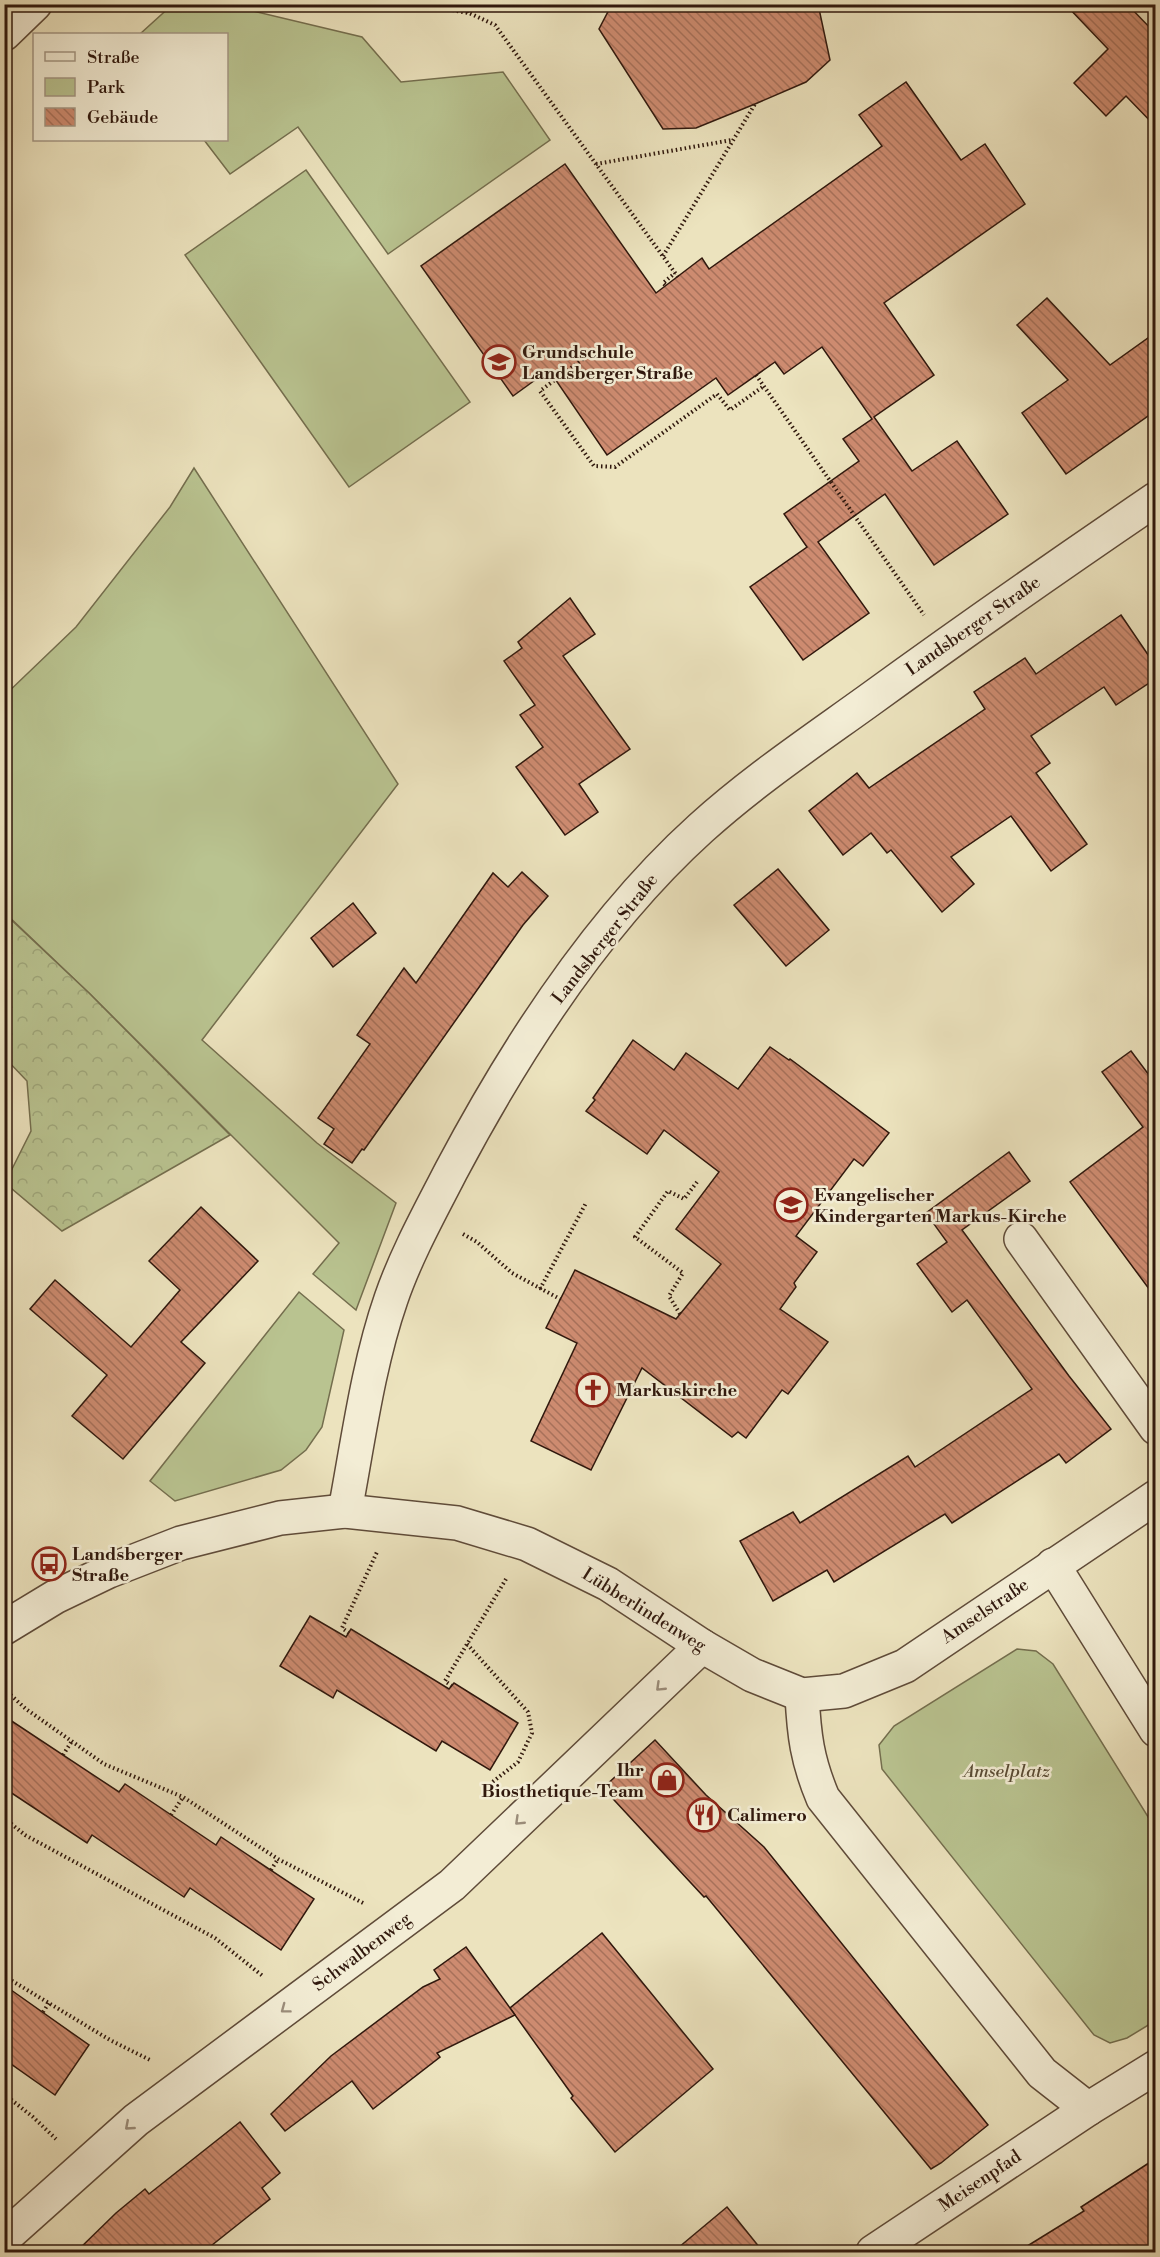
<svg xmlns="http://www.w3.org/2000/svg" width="1160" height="2257" font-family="'Libre Bodoni',serif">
  <defs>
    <pattern id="forest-crowns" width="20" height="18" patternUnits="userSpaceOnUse" patternTransform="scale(1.5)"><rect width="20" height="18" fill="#b9c390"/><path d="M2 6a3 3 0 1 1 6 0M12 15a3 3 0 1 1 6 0" fill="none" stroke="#9fa77b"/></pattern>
    <pattern id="building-back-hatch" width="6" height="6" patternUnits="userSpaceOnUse" patternTransform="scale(1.5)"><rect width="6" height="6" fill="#cd8b70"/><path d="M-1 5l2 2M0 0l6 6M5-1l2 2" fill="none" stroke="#a7715a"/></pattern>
  </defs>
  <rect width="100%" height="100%" fill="#ece3be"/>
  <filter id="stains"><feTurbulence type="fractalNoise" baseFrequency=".00333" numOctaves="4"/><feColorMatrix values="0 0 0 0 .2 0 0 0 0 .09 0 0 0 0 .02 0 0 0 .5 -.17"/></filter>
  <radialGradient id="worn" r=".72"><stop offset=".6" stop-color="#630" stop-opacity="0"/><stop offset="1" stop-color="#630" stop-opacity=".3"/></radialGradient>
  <g fill="#b9c390" stroke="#746e4e" stroke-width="1.5">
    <path d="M 172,5 L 228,5 L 362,37 L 401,82 L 503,72 L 550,140 L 388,254 L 298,127 L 230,174 L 204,140 L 226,140 L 226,34 L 140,34 Z"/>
    <path d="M 306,170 L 470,402 L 349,487 L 185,255 Z"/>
    <path d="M 194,468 L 398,784 L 202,1040 L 317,1143 L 396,1203 L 356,1310 L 313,1274 L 339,1243 L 89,993 L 5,913 L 4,696 L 76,627 L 170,507 Z"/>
    <path d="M 299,1292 L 344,1330 L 322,1427 L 306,1450 L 281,1470 L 175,1501 L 150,1481 Z"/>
    <path d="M 1017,1649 L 1036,1651 L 1053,1664 L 1155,1828 L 1155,2021 L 1127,2038 L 1110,2043 L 1094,2035 L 882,1769 L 879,1745 L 894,1726 Z"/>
  </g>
  <path fill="url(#forest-crowns)" stroke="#746e4e" stroke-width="1.5" d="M 4,913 L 89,993 L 230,1135 L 62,1231 L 5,1183 L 31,1131 L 27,1081 L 5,1058 Z"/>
  <g fill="url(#building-back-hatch)" stroke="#30180d" stroke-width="1.5">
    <path d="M 612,4 L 818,4 L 830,60 L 806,82 L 755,104 L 696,128 L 663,129 L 599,29 Z"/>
    <path d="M 1065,4 L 1127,4 L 1155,33 L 1155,126 L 1126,96 L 1106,116 L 1074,83 L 1108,49 Z"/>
    <path d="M 906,82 L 961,160 L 985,144 L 1025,204 L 884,303 L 934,375 L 874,417 L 912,471 L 957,441 L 1008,514 L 934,565 L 885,494 L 818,542 L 869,613 L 803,660 L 750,587 L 807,547 L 784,514 L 859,461 L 843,439 L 872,419 L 822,347 L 784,374 L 775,362 L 728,395 L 716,378 L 607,455 L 549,370 L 513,396 L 421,266 L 565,164 L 656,293 L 702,258 L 709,269 L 882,146 L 859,115 Z"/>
    <path d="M 1047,298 L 1110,365 L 1155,333 L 1155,411 L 1066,474 L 1022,413 L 1068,380 L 1017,325 Z"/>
    <path d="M 570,598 L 595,634 L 563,656 L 630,749 L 579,784 L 598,812 L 565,835 L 516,767 L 543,747 L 520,715 L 535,705 L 504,661 L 522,648 L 518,642 Z"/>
    <path d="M 1121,615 L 1155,665 L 1155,679 L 1116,705 L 1104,687 L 1031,736 L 1050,763 L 1036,773 L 1087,844 L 1051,871 L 1011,816 L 951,857 L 974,884 L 942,912 L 891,850 L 887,853 L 871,833 L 843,855 L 809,811 L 857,773 L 869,788 L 985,709 L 974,692 L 1025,658 L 1036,674 Z"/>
    <path d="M 778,869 L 829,930 L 786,966 L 734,905 Z"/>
    <path d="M 522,872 L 548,896 L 523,925 L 364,1150 L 362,1149 L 352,1163 L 324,1144 L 334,1129 L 318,1118 L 370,1044 L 357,1035 L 404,968 L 416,983 L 493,873 L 508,887 Z"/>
    <path d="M 353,903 L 376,933 L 333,967 L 311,938 Z"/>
    <path d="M 633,1040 L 674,1070 L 686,1053 L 738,1089 L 770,1047 L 789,1060 L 790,1059 L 889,1133 L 863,1166 L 854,1159 L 796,1236 L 817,1252 L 794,1283 L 796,1287 L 780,1309 L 828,1342 L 788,1394 L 782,1390 L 746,1438 L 738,1432 L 732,1437 L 642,1368 L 591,1470 L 531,1441 L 577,1343 L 546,1328 L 575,1270 L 676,1319 L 721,1264 L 676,1229 L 719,1172 L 664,1130 L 647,1154 L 586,1111 L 595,1100 L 593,1098 Z"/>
    <path d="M 1131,1051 L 1155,1083 L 1155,1297 L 1070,1182 L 1143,1127 L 1102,1072 Z"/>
    <path d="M 1009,1152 L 1030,1181 L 962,1230 L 1069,1376 L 1111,1429 L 1066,1463 L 1059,1454 L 952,1523 L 945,1514 L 834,1582 L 827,1570 L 773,1601 L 740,1541 L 793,1512 L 800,1523 L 908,1456 L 915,1467 L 1032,1389 L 967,1300 L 952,1312 L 917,1264 L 947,1242 L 926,1213 Z"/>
    <path d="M 201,1207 L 258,1261 L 181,1342 L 205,1363 L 123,1459 L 72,1416 L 107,1375 L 30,1309 L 55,1280 L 131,1347 L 180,1290 L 149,1261 Z"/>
    <path d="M 310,1616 L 346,1637 L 351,1629 L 449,1689 L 454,1683 L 518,1723 L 490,1770 L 442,1741 L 436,1751 L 337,1690 L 333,1698 L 280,1666 Z"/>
    <path d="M 4,1716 L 119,1792 L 125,1784 L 216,1845 L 221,1837 L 314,1899 L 281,1950 L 190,1888 L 184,1897 L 92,1835 L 87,1843 L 4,1788 Z"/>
    <path d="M 655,1740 L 706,1795 L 764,1847 L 988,2125 L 941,2163 L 931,2169 L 706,1896 L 704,1897 L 603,1788 Z"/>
    <path d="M 602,1933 L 713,2069 L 615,2152 L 571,2098 L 573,2096 L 510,2008 Z"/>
    <path d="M 466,1947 L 515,2015 L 437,2053 L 440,2057 L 373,2109 L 352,2081 L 285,2131 L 271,2114 L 331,2056 L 423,1987 L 440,1979 L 434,1970 Z"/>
    <path d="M 4,1985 L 89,2045 L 55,2095 L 4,2059 Z"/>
    <path d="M 240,2122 L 280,2173 L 262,2188 L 270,2199 L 202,2253 L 75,2253 L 116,2213 L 145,2189 L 149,2194 Z"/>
    <path d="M 1155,2159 L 1155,2241 L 1137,2253 L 1016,2253 L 1084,2211 L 1081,2207 Z"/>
    <path d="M 727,2207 L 764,2253 L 672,2253 Z"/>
  </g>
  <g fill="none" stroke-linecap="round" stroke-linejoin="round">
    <defs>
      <g id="minor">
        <path d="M 4,34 L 35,4"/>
        <path d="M 1021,1239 L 1156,1428"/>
        <path d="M 345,1511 C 358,1442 368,1365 391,1299 C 406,1255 430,1212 451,1171 C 515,1050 599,920 701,828 C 753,781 811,742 868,701 C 963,632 1059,565 1156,499"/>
        <path d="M 1053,1565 L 1156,1730"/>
        <path d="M 4,1628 L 55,1597 L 109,1571 L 181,1543 L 280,1518 L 345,1511 L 457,1523 L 527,1544 L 608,1584 L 702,1646 L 752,1675 L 802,1695 L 844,1691 L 905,1666 L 1156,1497"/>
        <path d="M 802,1695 C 804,1735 807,1760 823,1798 L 1042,2073 L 1088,2109 L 1156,2067"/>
        <path d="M 4,2238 L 136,2120 L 452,1885 L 702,1646"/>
        <path d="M 873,2252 L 1088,2109"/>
      </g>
    </defs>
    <use href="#minor" stroke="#5f4b39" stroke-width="36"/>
    <g stroke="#30180d" stroke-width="4" stroke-dasharray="1.5 3" stroke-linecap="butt">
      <path d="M 417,4 L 469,13 L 495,25 L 678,277"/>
      <path d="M 463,4 L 468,13"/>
      <path d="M 596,164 L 732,140"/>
      <path d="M 663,256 L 755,104"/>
      <path d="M 665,285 L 663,283 L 675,273"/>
      <path d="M 583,359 L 540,391 L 594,466 L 615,467 L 717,394 L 730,410 L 764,386"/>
      <path d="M 756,375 L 924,615"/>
      <path d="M 463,1234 L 477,1242 L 512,1273 L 560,1299"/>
      <path d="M 540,1289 L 586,1203"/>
      <path d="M 680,1314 L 669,1296 L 683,1273 L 635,1237 L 668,1191 L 684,1199 L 697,1182"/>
      <path d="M 349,1633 L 342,1628 L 377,1552"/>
      <path d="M 467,1644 L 528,1712 L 532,1733 L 518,1762 L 490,1784 L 484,1794 L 487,1799"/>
      <path d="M 452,1686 L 445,1681 L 506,1579"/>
      <path d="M 4,1689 L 26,1709 L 104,1764 L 183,1797 L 278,1859 L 363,1903"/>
      <path d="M 63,1755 L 72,1741"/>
      <path d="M 171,1815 L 183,1797"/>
      <path d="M 4,1818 L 25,1835 L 215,1938 L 264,1977"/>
      <path d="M 271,1870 L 278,1859"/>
      <path d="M 4,1976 L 110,2040 L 152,2061"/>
      <path d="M 43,2012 L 49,2003"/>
      <path d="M 4,2094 L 33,2117 L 56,2139"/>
    </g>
    <use href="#minor" stroke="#f3edd5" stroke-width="33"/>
  </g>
  <defs><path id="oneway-chevron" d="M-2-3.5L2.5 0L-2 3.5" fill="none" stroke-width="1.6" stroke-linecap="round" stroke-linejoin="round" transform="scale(1.5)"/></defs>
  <g stroke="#9b8d7b">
    <use href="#oneway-chevron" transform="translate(660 1687) rotate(136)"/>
    <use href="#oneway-chevron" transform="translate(519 1821) rotate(136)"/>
    <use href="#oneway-chevron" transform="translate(285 2009) rotate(143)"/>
    <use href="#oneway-chevron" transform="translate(129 2126) rotate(139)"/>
  </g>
  <defs>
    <symbol id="school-ring" viewBox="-11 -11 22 22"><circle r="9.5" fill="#f3edd5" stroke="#8f2418" stroke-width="1.5"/><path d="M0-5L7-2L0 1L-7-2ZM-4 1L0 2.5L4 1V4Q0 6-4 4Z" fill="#8f2418"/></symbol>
    <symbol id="church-ring" viewBox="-11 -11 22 22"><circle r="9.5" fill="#f3edd5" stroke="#8f2418" stroke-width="1.5"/><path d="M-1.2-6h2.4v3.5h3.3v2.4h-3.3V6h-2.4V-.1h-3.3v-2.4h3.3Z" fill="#8f2418"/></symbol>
    <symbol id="bus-ring" viewBox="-11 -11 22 22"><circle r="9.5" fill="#f3edd5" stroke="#8f2418" stroke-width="1.5"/><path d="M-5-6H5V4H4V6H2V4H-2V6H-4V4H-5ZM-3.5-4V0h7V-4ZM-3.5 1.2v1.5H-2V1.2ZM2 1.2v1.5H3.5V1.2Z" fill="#8f2418"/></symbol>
    <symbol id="shop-ring" viewBox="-11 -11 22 22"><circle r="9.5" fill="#f3edd5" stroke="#8f2418" stroke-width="1.5"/><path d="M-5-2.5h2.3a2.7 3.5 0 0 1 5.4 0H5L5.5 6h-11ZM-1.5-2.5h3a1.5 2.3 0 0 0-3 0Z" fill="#8f2418"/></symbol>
    <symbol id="restaurant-ring" viewBox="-11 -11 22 22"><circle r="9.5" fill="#f3edd5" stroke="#8f2418" stroke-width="1.5"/><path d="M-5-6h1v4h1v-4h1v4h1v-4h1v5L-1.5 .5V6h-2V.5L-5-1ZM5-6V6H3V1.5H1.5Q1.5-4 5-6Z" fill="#8f2418"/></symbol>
  </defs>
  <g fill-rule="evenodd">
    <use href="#school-ring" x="480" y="343" width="38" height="38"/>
    <use href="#school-ring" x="772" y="1186" width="38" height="38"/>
    <use href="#church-ring" x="574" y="1371" width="38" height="38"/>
    <use href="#bus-ring" x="30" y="1545" width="38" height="38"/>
    <use href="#shop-ring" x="648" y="1761" width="38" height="38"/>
    <use href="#restaurant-ring" x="685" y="1796" width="38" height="38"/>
  </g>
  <g text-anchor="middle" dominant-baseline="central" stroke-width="5" stroke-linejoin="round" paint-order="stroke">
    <g font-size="18" font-weight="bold" fill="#30180d" stroke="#f3edd5" text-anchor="start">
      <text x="522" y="352">Grundschule<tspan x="522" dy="21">Landsberger Straße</tspan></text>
      <text x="814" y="1195">Evangelischer<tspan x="814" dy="21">Kindergarten Markus-Kirche</tspan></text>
      <text x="616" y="1390">Markuskirche</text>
      <text x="72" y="1554">Landsberger<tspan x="72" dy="21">Straße</tspan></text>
      <text x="644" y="1770" text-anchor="end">Ihr<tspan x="644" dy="21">Biosthetique-Team</tspan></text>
      <text x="727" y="1815">Calimero</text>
    </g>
    <g font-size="18" fill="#30180d" stroke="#f3edd5">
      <text transform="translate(973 626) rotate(-35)">Landsberger Straße</text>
      <text transform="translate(605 939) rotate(-52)">Landsberger Straße</text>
      <text transform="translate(644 1610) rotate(32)">Lübberlindenweg</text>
      <text transform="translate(985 1611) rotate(-34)">Amselstraße</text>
      <text transform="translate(362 1952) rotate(-37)">Schwalbenweg</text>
      <text transform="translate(980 2181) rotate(-34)">Meisenpfad</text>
    </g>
    <g font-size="18" font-style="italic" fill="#594b34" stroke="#f3edd5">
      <text x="1007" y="1771">Amselplatz</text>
    </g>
  </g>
  <rect width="1160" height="2257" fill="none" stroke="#ece3be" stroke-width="24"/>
  <rect x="6" y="6" width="1148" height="2245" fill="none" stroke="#30180d" stroke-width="3"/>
  <rect x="12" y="12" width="1136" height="2233" fill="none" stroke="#30180d" stroke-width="1.5"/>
  <rect x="33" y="33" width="195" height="108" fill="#f3edd5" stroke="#a59885" stroke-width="1.5"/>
  <rect x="45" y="52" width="30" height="9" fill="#f3edd5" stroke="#a59885" stroke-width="1.5"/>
  <text x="87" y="63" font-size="18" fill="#30180d">Straße</text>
  <rect x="45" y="78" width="30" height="18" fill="#b9c390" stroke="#a59885" stroke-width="1.5"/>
  <text x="87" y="93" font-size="18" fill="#30180d">Park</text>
  <rect x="45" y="108" width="30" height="18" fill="url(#building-back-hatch)" stroke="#a59885" stroke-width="1.5"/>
  <text x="87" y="123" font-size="18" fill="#30180d">Gebäude</text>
  <rect width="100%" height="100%" filter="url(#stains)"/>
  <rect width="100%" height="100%" fill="url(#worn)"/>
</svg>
